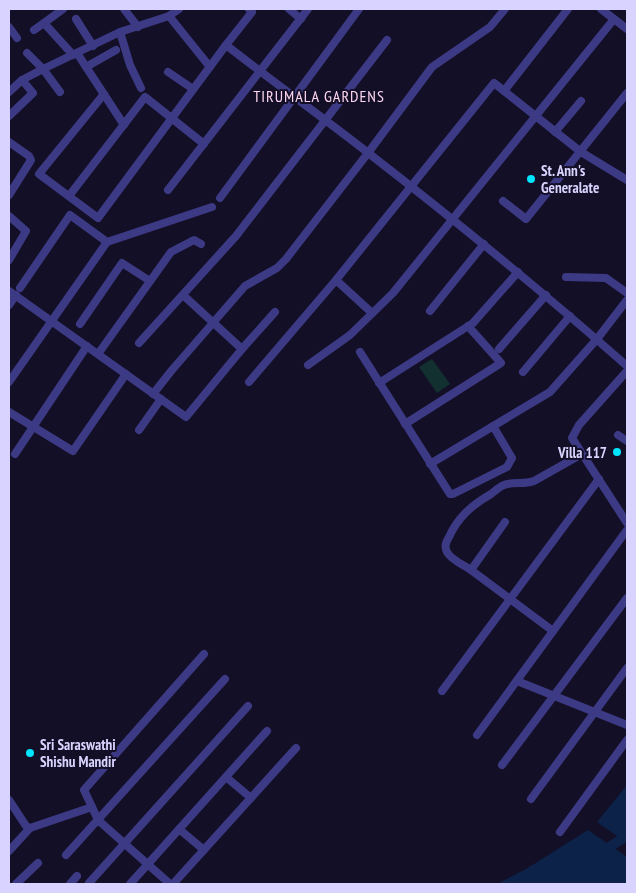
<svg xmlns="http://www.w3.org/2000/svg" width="636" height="893" font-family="'PT Sans Narrow',sans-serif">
  <rect width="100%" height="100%" fill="#130f26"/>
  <path fill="#12302f" d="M 432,359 L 450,384 L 437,393 L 419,367 Z"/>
  <g fill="#0c2248">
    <path d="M 627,785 L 627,843 L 597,822 Z"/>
    <path d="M 588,830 L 627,857 L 627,884 L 497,884 L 526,869 Z"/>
  </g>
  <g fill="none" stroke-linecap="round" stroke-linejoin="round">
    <path stroke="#0c2248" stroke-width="10" d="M 601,852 L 627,836"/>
    <g stroke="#3d3a85" stroke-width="8">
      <path d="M 124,9 L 138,27"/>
      <path d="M 289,9 L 301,19"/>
      <path d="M 601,9 L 627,29"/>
      <path d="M 169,16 L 210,67"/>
      <path d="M 76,19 L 93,46"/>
      <path d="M 44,23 L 63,9"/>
      <path d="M 9,27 L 17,38"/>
      <path d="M 34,30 L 44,23 L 73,55"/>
      <path d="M 120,32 L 130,65 L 141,88"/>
      <path d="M 226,45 C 272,81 321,116 367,152 C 456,221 543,292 627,366"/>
      <path d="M 27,53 L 43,69 L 60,92"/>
      <path d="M 77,53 L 124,125"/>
      <path d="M 86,67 L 116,50"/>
      <path d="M 168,72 L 193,89"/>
      <path d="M 504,91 L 568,9"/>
      <path d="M 9,92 L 22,80 L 43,69 L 120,32 L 169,16 L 179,9"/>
      <path d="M 104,94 L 39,174 L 98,218 L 226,45 L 252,12 L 249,9"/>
      <path d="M 9,116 L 33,93 L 22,80"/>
      <path d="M 555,132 L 581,101"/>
      <path d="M 9,142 L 29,156 L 31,160 L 9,195"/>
      <path d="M 168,190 L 308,9"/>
      <path d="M 69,196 L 145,97 L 204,144"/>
      <path d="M 220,198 L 359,9"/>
      <path d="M 503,201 L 526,219 L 627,93"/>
      <path d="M 9,216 L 26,231 L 9,260"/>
      <path d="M 566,277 L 606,278 L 627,293"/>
      <path d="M 336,280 L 372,313"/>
      <path d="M 20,288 L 70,215 L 107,242"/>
      <path d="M 9,291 L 186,417 L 242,349 L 183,295"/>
      <path d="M 9,305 L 16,295"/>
      <path d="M 430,311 L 484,244"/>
      <path d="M 80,324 L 122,263 L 150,281"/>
      <path d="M 139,343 L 236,236 L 387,40"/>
      <path d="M 242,349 L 275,312"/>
      <path d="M 499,349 L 546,295"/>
      <path d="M 360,352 L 450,494 L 453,494 L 507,467 L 512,458 L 493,426"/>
      <path d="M 98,354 L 171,252 L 194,240 L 201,244"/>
      <path d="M 308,365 L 350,335 L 393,293 L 614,19"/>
      <path d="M 627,371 L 579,425 L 572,438 L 627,523"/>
      <path d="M 523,372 L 570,316"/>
      <path d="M 9,382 L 107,242 L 212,207"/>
      <path d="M 249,382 L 336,280 L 494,83 L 581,152 L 627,180"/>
      <path d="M 379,383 L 473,323 L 518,272"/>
      <path d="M 153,394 L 172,370 L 245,286 L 277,268 L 286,259 L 368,153 L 432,67 L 490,27 L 505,9"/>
      <path d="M 9,412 L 73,451 L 126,374"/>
      <path d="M 405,424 L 501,363 L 468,326"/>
      <path d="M 139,430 L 161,399"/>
      <path d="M 618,435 L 627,441"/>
      <path d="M 15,454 L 87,346"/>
      <path d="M 430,464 L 550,392 L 597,339 L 627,300"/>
      <path d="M 505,522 L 471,570 L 553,631"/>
      <path d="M 471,570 C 464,565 451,560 447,552 C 444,546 446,542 449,537 C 458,517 472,505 491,494 C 495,491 499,487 504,485 C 513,481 524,485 534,481 L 582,454"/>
      <path d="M 517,681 L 627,725"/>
      <path d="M 442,691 L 599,479"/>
      <path d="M 477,735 L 627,530"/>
      <path d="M 502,765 L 627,598"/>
      <path d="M 226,777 L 251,798"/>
      <path d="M 531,799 L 627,668"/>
      <path d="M 9,800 L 26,826 L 30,828 L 92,807 L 98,820 L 170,884"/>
      <path d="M 92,807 L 84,790 L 204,654"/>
      <path d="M 179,829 L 204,850"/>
      <path d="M 560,832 L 627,740"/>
      <path d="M 9,851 L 30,828"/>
      <path d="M 66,855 L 225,679"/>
      <path d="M 89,883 L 248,706"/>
      <path d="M 16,884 L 38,863"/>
      <path d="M 70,884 L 77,876"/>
      <path d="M 130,884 L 267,731"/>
      <path d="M 173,884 L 296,748"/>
    </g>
  </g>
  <g fill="#00e5ff" stroke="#130f26" stroke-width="2">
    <circle cx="531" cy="179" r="5"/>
    <circle cx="617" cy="452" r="5"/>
    <circle cx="30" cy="753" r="5"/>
  </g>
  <g text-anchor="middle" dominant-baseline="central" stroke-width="4" stroke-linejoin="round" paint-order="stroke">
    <g font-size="15" font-weight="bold" fill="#d9d4ff" stroke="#130f26" text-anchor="start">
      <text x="541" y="170">St. Ann's<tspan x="541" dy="17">Generalate</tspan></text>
      <text x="607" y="452" text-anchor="end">Villa 117</text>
      <text x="40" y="744">Sri Saraswathi<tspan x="40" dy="17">Shishu Mandir</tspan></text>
    </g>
    <g font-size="16" letter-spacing="1" fill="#ffd6f0" stroke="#130f26">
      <text x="319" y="96">TIRUMALA GARDENS</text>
    </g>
  </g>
  <rect width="636" height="893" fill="none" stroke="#d9d4ff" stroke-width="20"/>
</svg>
